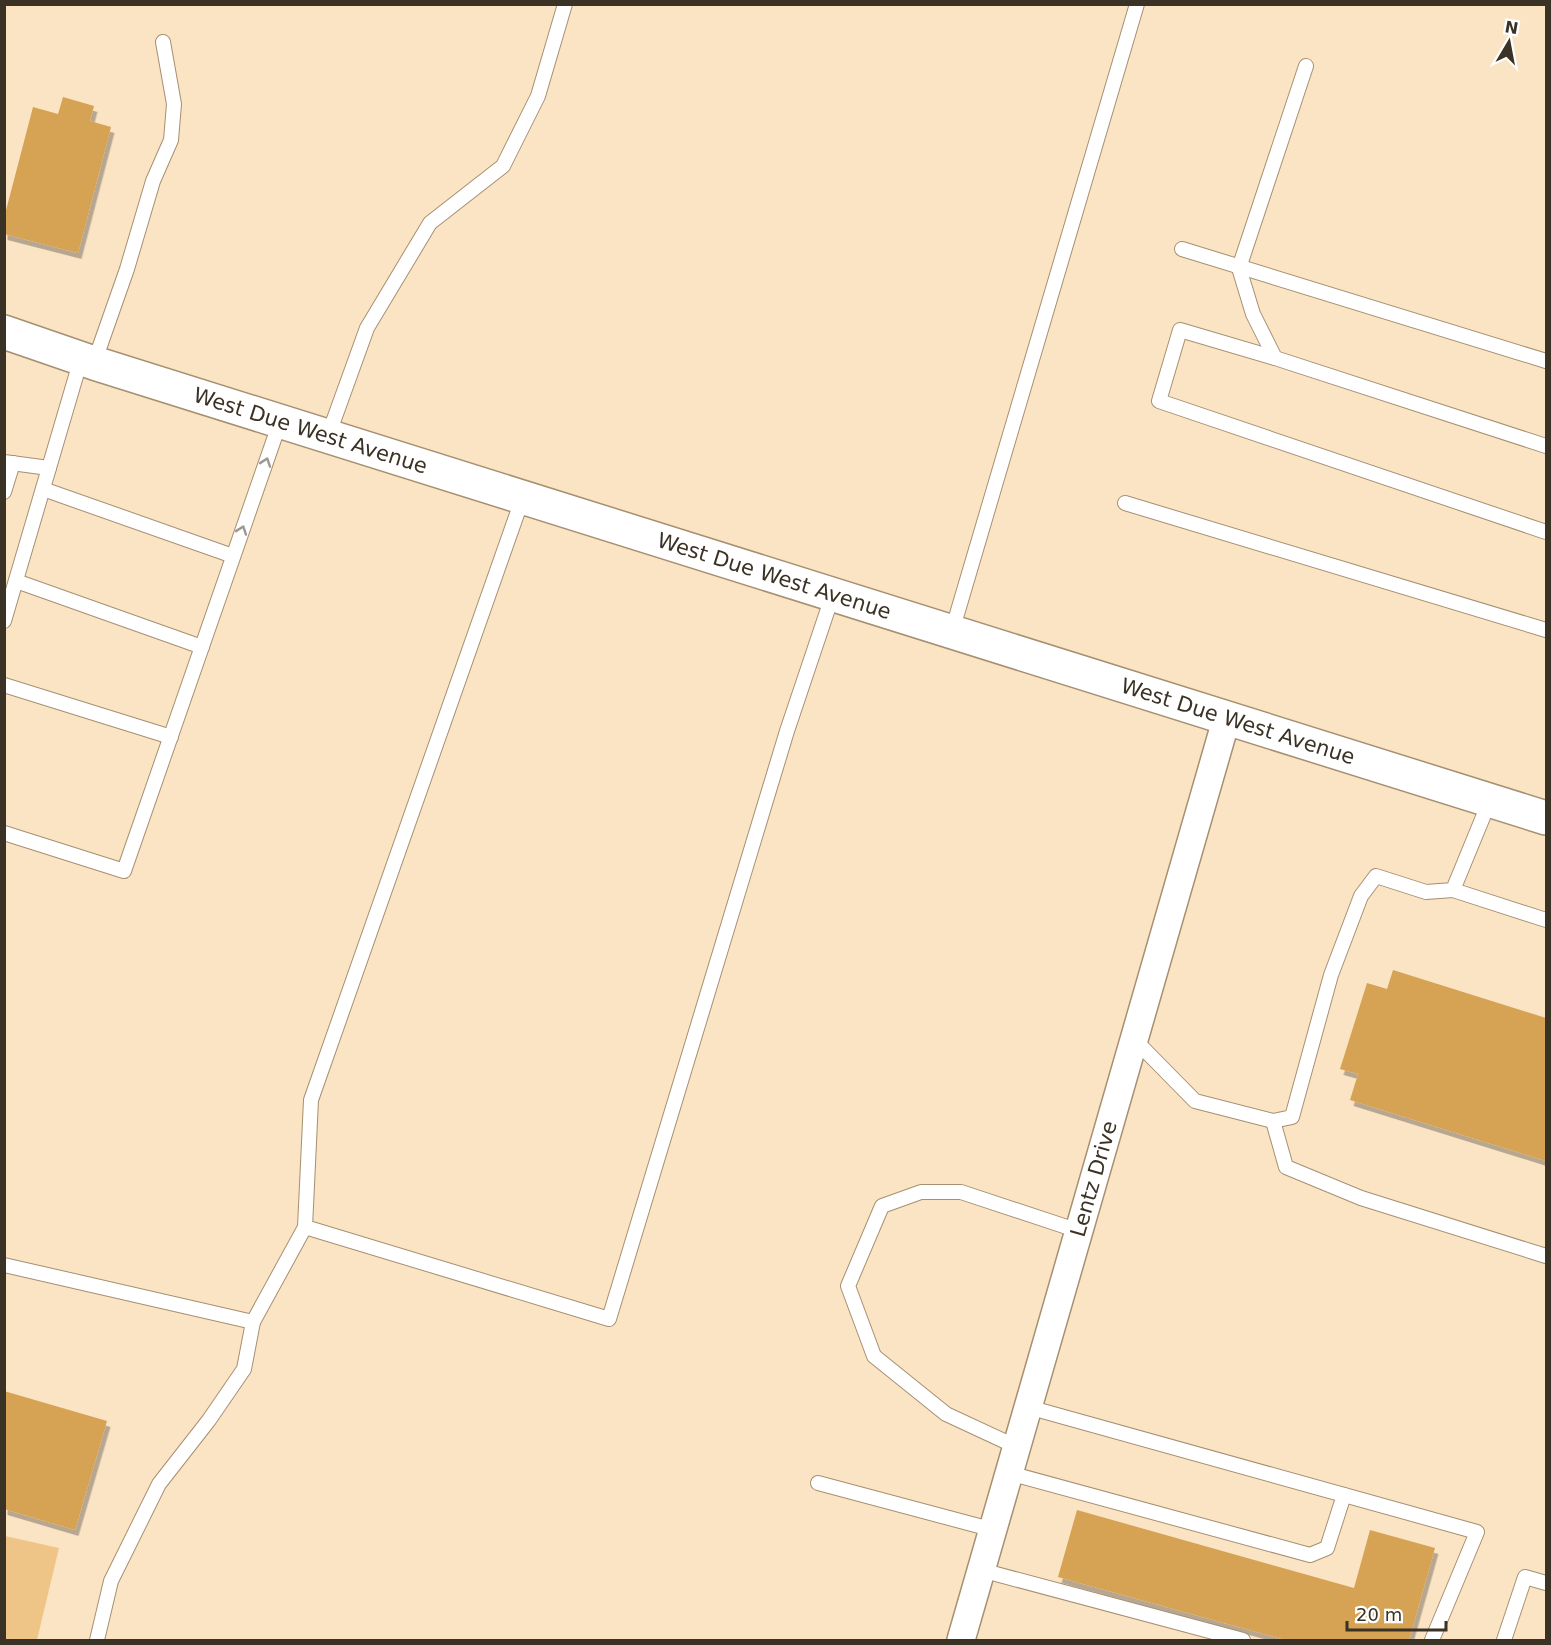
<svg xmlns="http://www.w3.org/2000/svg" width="1551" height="1645" font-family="'DejaVu Sans',sans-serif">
  <defs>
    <filter id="shadow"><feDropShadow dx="3.5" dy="6" stdDeviation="0" flood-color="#0004"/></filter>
  </defs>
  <rect width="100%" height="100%" fill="#fbe4c4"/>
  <path fill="#efc587" d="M 5,1536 L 59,1548 L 37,1640 L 5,1640 Z"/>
  <g fill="#d6a252" filter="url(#shadow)">
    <path d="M 63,97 L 94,106 L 90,121 L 111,127 L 78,253 L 4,234 L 4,218 L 33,107 L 58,114 Z"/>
    <path d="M 1393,970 L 1546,1018 L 1546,1161 L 1350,1100 L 1358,1074 L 1340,1069 L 1367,983 L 1387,989 Z"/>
    <path d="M 4,1391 L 107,1421 L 75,1530 L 4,1509 Z"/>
    <path d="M 1077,1510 L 1354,1588 L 1370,1530 L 1435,1548 L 1409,1640 L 1286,1640 L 1058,1577 Z"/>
  </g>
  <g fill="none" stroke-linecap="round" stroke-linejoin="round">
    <defs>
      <g id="lane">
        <path d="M 1306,66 L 1239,268 L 1253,314 L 1275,358 L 1546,446"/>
        <path d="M 1182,249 L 1546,361"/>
        <path d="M 1275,358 L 1180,330 L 1159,401 L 1546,532"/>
        <path d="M 94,363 L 127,269 L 153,181 L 171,140 L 174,104 L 163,42"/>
        <path d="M 328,436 L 367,328 L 430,223 L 503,166 L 538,96 L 565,4"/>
        <path d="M 4,462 L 49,468"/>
        <path d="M 43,489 L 233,556"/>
        <path d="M 4,492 L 13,463"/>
        <path d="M 523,497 L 311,1100 L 305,1227 L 609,1319 L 787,731 L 833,594"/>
        <path d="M 1125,503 L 1546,630"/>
        <path d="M 16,581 L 202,647"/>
        <path d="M 4,621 L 81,359"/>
        <path d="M 952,631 L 1137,4"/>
        <path d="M 4,685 L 171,737"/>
        <path d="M 4,833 L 124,871 L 280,422"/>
        <path d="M 1453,890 L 1546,920"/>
        <path d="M 1134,1039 L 1195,1101 L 1273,1121 L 1292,1117 L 1331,975 L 1361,896 L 1376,876 L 1426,892 L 1453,890 L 1490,800"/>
        <path d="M 1273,1121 L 1286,1167 L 1361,1198 L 1546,1256"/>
        <path d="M 4,1265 L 253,1322 L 305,1227"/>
        <path d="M 1028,1407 L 1477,1532 L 1432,1640"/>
        <path d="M 1017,1447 L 946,1414 L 874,1356 L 848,1286 L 882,1206 L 921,1192 L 961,1192 L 1079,1231"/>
        <path d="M 1009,1473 L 1310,1555 L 1327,1548 L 1344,1495"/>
        <path d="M 818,1483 L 994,1530"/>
        <path d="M 981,1570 L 1243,1640"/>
        <path d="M 97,1640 L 111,1581 L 159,1484 L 209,1420 L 244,1369 L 253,1322"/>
        <path d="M 1504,1640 L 1525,1577 L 1546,1583"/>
      </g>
      <g id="street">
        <path id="s1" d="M 961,1640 L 1227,717"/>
      </g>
      <g id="secondary">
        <path id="s2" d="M 4,332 L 94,363 L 1546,818"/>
      </g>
    </defs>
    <use href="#lane" stroke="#a69072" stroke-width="16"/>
    <use href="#street" stroke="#a69072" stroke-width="30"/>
    <use href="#secondary" stroke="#a69072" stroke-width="36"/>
    <use href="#lane" stroke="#fff" stroke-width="14"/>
    <use href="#street" stroke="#fff" stroke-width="27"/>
    <use href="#secondary" stroke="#fff" stroke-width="33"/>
  </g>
  <defs><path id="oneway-chevron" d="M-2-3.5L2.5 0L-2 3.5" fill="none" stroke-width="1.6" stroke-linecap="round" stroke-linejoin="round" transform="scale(1.5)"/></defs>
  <g stroke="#9c9892">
    <use href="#oneway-chevron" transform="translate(266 462) rotate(-71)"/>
    <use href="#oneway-chevron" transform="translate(242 530) rotate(-71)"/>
  </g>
  <g text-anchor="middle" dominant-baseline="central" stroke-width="4.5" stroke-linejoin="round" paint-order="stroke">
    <g font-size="21" fill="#3a3225" stroke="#fff">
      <text stroke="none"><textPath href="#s2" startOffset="322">West Due West Avenue</textPath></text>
      <text stroke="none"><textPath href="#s2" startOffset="808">West Due West Avenue</textPath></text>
      <text stroke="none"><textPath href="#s2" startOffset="1294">West Due West Avenue</textPath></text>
      <text stroke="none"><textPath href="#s1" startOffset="480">Lentz Drive</textPath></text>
    </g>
  </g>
  <rect width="1551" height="1645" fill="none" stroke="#3a3225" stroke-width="12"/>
  <g transform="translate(1509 42) rotate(10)" stroke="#ffffff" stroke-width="4.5" paint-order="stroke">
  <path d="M0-4.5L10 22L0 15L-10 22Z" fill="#3a3225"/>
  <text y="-9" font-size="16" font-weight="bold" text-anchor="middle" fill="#3a3225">N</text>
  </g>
  <path d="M1347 1621v9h99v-9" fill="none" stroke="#3a3225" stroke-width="3"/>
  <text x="1356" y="1621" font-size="18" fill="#3a3225" stroke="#ffffff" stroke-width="4.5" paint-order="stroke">20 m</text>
</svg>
